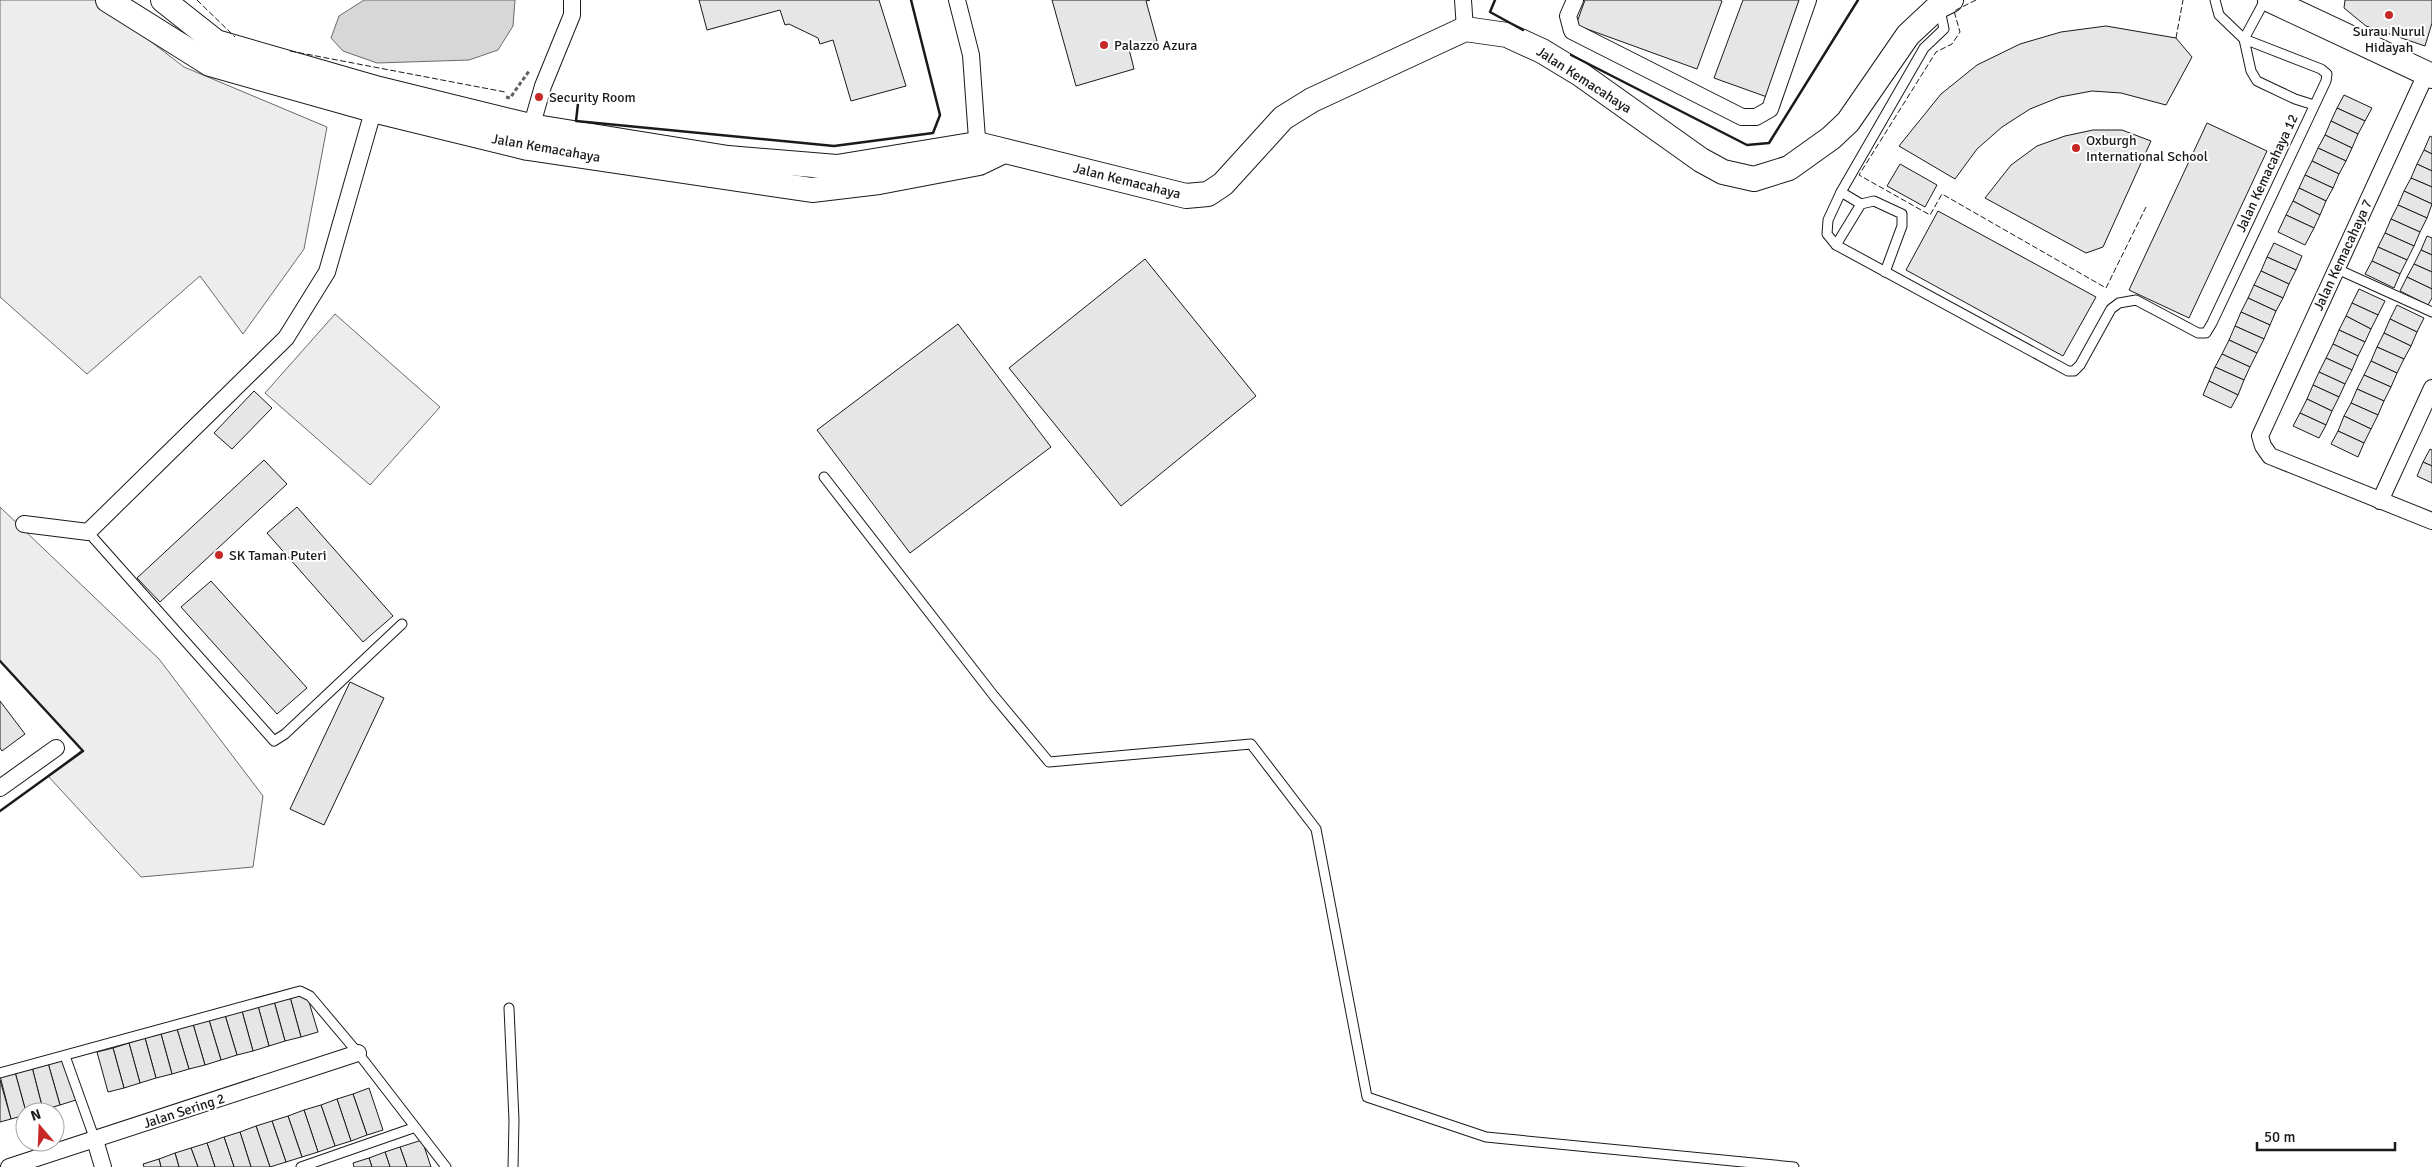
<svg xmlns="http://www.w3.org/2000/svg" width="2432" height="1167" font-family="Signika,sans-serif">
  <rect width="100%" height="100%" fill="#fff"/>
  <g fill="#ededed" stroke="#6a6a6a">
    <path d="M 0,0 L 97,0 L 184,67 L 327,127 L 304,249 L 243,334 L 200,276 L 87,374 L 0,297 Z"/>
    <path d="M 335,314 L 440,407 L 370,485 L 265,393 Z"/>
    <path d="M 0,507 L 159,659 L 263,796 L 253,867 L 141,877 L 48,776 L 82,750 L 0,661 Z"/>
  </g>
  <path fill="#d7d7d7" stroke="#6a6a6a" d="M 364,0 L 515,0 L 513,26 L 498,50 L 469,60 L 377,63 L 343,51 L 331,38 L 339,16 Z"/>
  <g fill="#e6e6e6" stroke="#1a1a1a">
    <path d="M 699,0 L 879,0 L 906,86 L 851,101 L 833,40 L 820,44 L 818,38 L 789,24 L 785,25 L 780,10 L 707,30 Z"/>
    <path d="M 1052,0 L 1150,0 L 1146,1 L 1157,41 L 1129,49 L 1134,69 L 1076,86 Z"/>
    <path d="M 1585,0 L 1720,0 L 1722,1 L 1697,69 L 1576,25 Z"/>
    <path d="M 1743,0 L 1802,0 L 1767,97 L 1714,78 Z"/>
    <path d="M 2345,0 L 2432,0 L 2432,23 L 2425,46 L 2366,26 L 2344,8 Z"/>
    <path d="M 2106,26 L 2176,38 L 2192,57 L 2166,105 L 2121,93 L 2092,91 L 2060,97 L 2030,109 L 2002,127 L 1977,149 L 1955,179 L 1899,146 L 1941,94 L 1977,65 L 2020,44 L 2061,32 Z"/>
    <path d="M 2344,95 L 2372,108 L 2365,121 L 2337,108 Z"/>
    <path d="M 2337,108 L 2365,121 L 2358,134 L 2331,121 Z"/>
    <path d="M 2331,121 L 2358,134 L 2352,148 L 2325,135 Z"/>
    <path d="M 2207,123 L 2267,151 L 2189,318 L 2129,290 Z"/>
    <path d="M 2093,130 L 2122,130 L 2151,141 L 2103,247 L 2086,253 L 1985,198 L 2011,165 L 2037,146 L 2065,136 Z"/>
    <path d="M 2325,135 L 2352,148 L 2346,161 L 2318,148 Z"/>
    <path d="M 2430,136 L 2432,137 L 2432,154 L 2424,150 Z"/>
    <path d="M 2318,148 L 2346,161 L 2339,174 L 2312,161 Z"/>
    <path d="M 2424,150 L 2432,154 L 2432,171 L 2417,164 Z"/>
    <path d="M 2312,161 L 2339,174 L 2333,188 L 2305,175 Z"/>
    <path d="M 1900,164 L 1937,185 L 1925,207 L 1887,186 Z"/>
    <path d="M 2417,164 L 2432,171 L 2432,187 L 2411,178 Z"/>
    <path d="M 2305,175 L 2333,188 L 2326,201 L 2299,188 Z"/>
    <path d="M 2411,178 L 2432,187 L 2432,204 L 2404,191 Z"/>
    <path d="M 2299,188 L 2326,201 L 2320,215 L 2293,201 Z"/>
    <path d="M 2404,191 L 2432,204 L 2427,218 L 2398,205 Z"/>
    <path d="M 2293,201 L 2320,215 L 2314,228 L 2286,215 Z"/>
    <path d="M 2398,205 L 2427,218 L 2420,232 L 2391,219 Z"/>
    <path d="M 1938,211 L 2096,297 L 2063,356 L 1906,270 Z"/>
    <path d="M 2286,215 L 2314,228 L 2305,245 L 2278,232 Z"/>
    <path d="M 2391,219 L 2420,232 L 2414,246 L 2385,233 Z"/>
    <path d="M 2385,233 L 2414,246 L 2407,260 L 2378,247 Z"/>
    <path d="M 2427,236 L 2432,238 L 2432,255 L 2421,250 Z"/>
    <path d="M 2274,243 L 2302,256 L 2296,270 L 2267,257 Z"/>
    <path d="M 2378,247 L 2407,260 L 2400,274 L 2372,261 Z"/>
    <path d="M 2421,250 L 2432,255 L 2432,272 L 2414,264 Z"/>
    <path d="M 2267,257 L 2296,270 L 2289,284 L 2261,271 Z"/>
    <path d="M 1145,259 L 1256,396 L 1121,506 L 1009,368 Z"/>
    <path d="M 2372,261 L 2400,274 L 2394,288 L 2365,274 Z"/>
    <path d="M 2414,264 L 2432,272 L 2432,289 L 2407,277 Z"/>
    <path d="M 2261,271 L 2289,284 L 2283,298 L 2254,285 Z"/>
    <path d="M 2407,277 L 2432,289 L 2432,298 L 2428,305 L 2400,291 Z"/>
    <path d="M 2254,285 L 2283,298 L 2276,311 L 2248,298 Z"/>
    <path d="M 2359,289 L 2385,301 L 2378,315 L 2352,303 Z"/>
    <path d="M 2248,298 L 2276,311 L 2270,325 L 2241,312 Z"/>
    <path d="M 2352,303 L 2378,315 L 2371,329 L 2346,316 Z"/>
    <path d="M 2397,305 L 2424,318 L 2417,332 L 2390,319 Z"/>
    <path d="M 2241,312 L 2270,325 L 2264,339 L 2235,326 Z"/>
    <path d="M 2346,316 L 2371,329 L 2365,342 L 2339,330 Z"/>
    <path d="M 2390,319 L 2417,332 L 2411,346 L 2384,333 Z"/>
    <path d="M 958,324 L 1051,447 L 910,553 L 817,430 Z"/>
    <path d="M 2235,326 L 2264,339 L 2257,353 L 2229,340 Z"/>
    <path d="M 2339,330 L 2365,342 L 2358,356 L 2333,344 Z"/>
    <path d="M 2384,333 L 2411,346 L 2404,359 L 2377,347 Z"/>
    <path d="M 2229,340 L 2257,353 L 2250,367 L 2222,354 Z"/>
    <path d="M 2333,344 L 2358,356 L 2352,370 L 2326,358 Z"/>
    <path d="M 2377,347 L 2404,359 L 2397,373 L 2371,361 Z"/>
    <path d="M 2222,354 L 2250,367 L 2244,380 L 2215,367 Z"/>
    <path d="M 2326,358 L 2352,370 L 2345,384 L 2319,372 Z"/>
    <path d="M 2371,361 L 2397,373 L 2391,387 L 2364,375 Z"/>
    <path d="M 2215,367 L 2244,380 L 2238,395 L 2209,381 Z"/>
    <path d="M 2319,372 L 2345,384 L 2339,397 L 2313,385 Z"/>
    <path d="M 2364,375 L 2391,387 L 2384,401 L 2357,389 Z"/>
    <path d="M 2209,381 L 2238,395 L 2231,408 L 2203,395 Z"/>
    <path d="M 2313,385 L 2339,397 L 2332,411 L 2307,399 Z"/>
    <path d="M 2357,389 L 2384,401 L 2378,415 L 2351,403 Z"/>
    <path d="M 254,391 L 272,408 L 232,449 L 214,433 Z"/>
    <path d="M 2307,399 L 2332,411 L 2326,425 L 2300,413 Z"/>
    <path d="M 2351,403 L 2378,415 L 2371,429 L 2344,416 Z"/>
    <path d="M 2300,413 L 2326,425 L 2319,438 L 2293,426 Z"/>
    <path d="M 2344,416 L 2371,429 L 2364,443 L 2338,431 Z"/>
    <path d="M 2338,431 L 2364,443 L 2358,457 L 2331,444 Z"/>
    <path d="M 2430,449 L 2432,450 L 2432,466 L 2423,462 Z"/>
    <path d="M 264,460 L 287,484 L 160,602 L 137,578 Z"/>
    <path d="M 2423,462 L 2432,466 L 2432,483 L 2417,476 Z"/>
    <path d="M 297,507 L 393,616 L 363,642 L 267,533 Z"/>
    <path d="M 211,581 L 307,688 L 277,714 L 181,607 Z"/>
    <path d="M 350,682 L 384,698 L 324,825 L 290,809 Z"/>
    <path d="M 0,701 L 25,734 L 2,751 L 0,748 Z"/>
    <path d="M 306,992 L 318,1032 L 301,1037 L 290,997 Z"/>
    <path d="M 290,997 L 301,1037 L 285,1041 L 274,1001 Z"/>
    <path d="M 274,1001 L 285,1041 L 269,1046 L 258,1006 Z"/>
    <path d="M 258,1006 L 269,1046 L 253,1051 L 242,1011 Z"/>
    <path d="M 242,1011 L 253,1051 L 237,1055 L 225,1015 Z"/>
    <path d="M 225,1015 L 237,1055 L 221,1060 L 209,1020 Z"/>
    <path d="M 209,1020 L 221,1060 L 205,1065 L 193,1024 Z"/>
    <path d="M 193,1024 L 205,1065 L 189,1069 L 177,1029 Z"/>
    <path d="M 177,1029 L 189,1069 L 172,1074 L 161,1034 Z"/>
    <path d="M 161,1034 L 172,1074 L 156,1078 L 145,1038 Z"/>
    <path d="M 145,1038 L 156,1078 L 140,1083 L 129,1043 Z"/>
    <path d="M 129,1043 L 140,1083 L 124,1088 L 113,1048 Z"/>
    <path d="M 113,1048 L 124,1088 L 108,1092 L 97,1052 Z"/>
    <path d="M 64,1059 L 76,1100 L 60,1105 L 48,1063 Z"/>
    <path d="M 48,1063 L 60,1105 L 43,1110 L 32,1067 Z"/>
    <path d="M 32,1067 L 43,1110 L 26,1112 L 15,1072 Z"/>
    <path d="M 15,1072 L 26,1112 L 25,1115 L 11,1119 L 0,1076 Z"/>
    <path d="M 0,1080 L 11,1119 L 0,1122 Z"/>
    <path d="M 369,1088 L 383,1130 L 367,1135 L 353,1094 Z"/>
    <path d="M 353,1094 L 367,1135 L 351,1141 L 337,1099 Z"/>
    <path d="M 337,1099 L 351,1141 L 335,1146 L 321,1105 Z"/>
    <path d="M 321,1105 L 335,1146 L 318,1152 L 304,1110 Z"/>
    <path d="M 304,1110 L 318,1152 L 302,1157 L 288,1116 Z"/>
    <path d="M 288,1116 L 302,1157 L 286,1162 L 272,1121 Z"/>
    <path d="M 272,1121 L 286,1162 L 270,1167 L 256,1126 Z"/>
    <path d="M 256,1126 L 270,1167 L 251,1167 L 240,1132 Z"/>
    <path d="M 240,1132 L 251,1167 L 234,1167 L 224,1137 Z"/>
    <path d="M 224,1137 L 234,1167 L 215,1167 L 207,1143 Z"/>
    <path d="M 422,1140 L 431,1167 L 407,1167 L 400,1147 Z"/>
    <path d="M 207,1143 L 215,1167 L 198,1167 L 191,1148 Z"/>
    <path d="M 400,1147 L 407,1167 L 390,1167 L 385,1152 Z"/>
    <path d="M 191,1148 L 198,1167 L 179,1167 L 175,1153 Z"/>
    <path d="M 385,1152 L 390,1167 L 372,1167 L 369,1158 Z"/>
    <path d="M 175,1153 L 179,1167 L 161,1167 L 159,1159 Z"/>
    <path d="M 369,1158 L 372,1167 L 354,1167 L 353,1163 Z"/>
    <path d="M 159,1159 L 161,1167 L 144,1167 L 143,1164 Z"/>
  </g>
  <g fill="none" stroke-linecap="round" stroke-linejoin="round">
    <defs>
      <g id="lane">
        <path d="M 2215,0 L 2219,15 L 2244,39 L 2251,71 L 2257,81 L 2295,99 L 2314,105"/>
        <path d="M 1940,10 L 1944,29 L 1924,48 L 1841,192 L 1828,220 L 1827,234 L 1836,245 L 2068,371 L 2074,371 L 2080,365 L 2111,309 L 2119,303 L 2136,300 L 2198,333 L 2206,333 L 2212,323 L 2326,81 L 2327,74 L 2321,69 L 2244,39 L 2265,0"/>
        <path d="M 1841,192 L 1861,204"/>
        <path d="M 1836,245 L 1861,204 L 1874,201 L 1902,214 L 1902,226 L 1885,272"/>
        <path d="M 2337,269 L 2432,312"/>
        <path d="M 824,477 L 994,696 L 1049,762 L 1251,744 L 1316,829 L 1367,1097 L 1486,1137 L 1794,1167"/>
        <path d="M 88,532 L 274,741 L 285,734 L 402,624"/>
        <path d="M 509,1008 L 514,1120 L 513,1167"/>
        <path d="M 65,1056 L 95,1140"/>
        <path d="M 0,1073 L 300,991 L 310,996 L 358,1053 L 446,1167"/>
        <path d="M 301,1167 L 413,1128"/>
      </g>
      <g id="street">
        <path d="M 957,0 L 971,55 L 978,153"/>
        <path d="M 1463,0 L 1465,29"/>
        <path d="M 1575,0 L 1568,16 L 1572,31 L 1742,117 L 1756,117 L 1770,109 L 1808,0"/>
        <path d="M 2426,74 L 2260,436 L 2263,446 L 2270,456 L 2432,521"/>
        <path d="M 529,135 L 543,86 L 572,15 L 572,0"/>
        <path d="M 2380,501 L 2432,388"/>
        <path d="M 24,524 L 88,532 L 286,338 L 327,272 L 376,101"/>
        <path d="M 0,788 L 56,748"/>
        <path d="M 95,1140 L 103,1167"/>
        <path d="M 9,1167 L 358,1053"/>
      </g>
      <g id="secondary">
        <path d="M 108,0 L 210,64 L 373,110 L 528,148 L 812,190 L 879,182 L 979,163 L 1004,151"/>
        <path d="M 163,0 L 216,42 L 379,89 L 530,126 L 728,158 L 837,167 L 977,144 L 1186,196 L 1208,194 L 1223,184 L 1283,118 L 1312,100 L 1465,29 L 1507,35 L 1542,51 L 1580,74 L 1701,160 L 1723,172 L 1754,179 L 1789,168 L 1831,138 L 1848,122 L 1908,35 L 1939,6 L 1951,0"/>
        <path d="M 2270,0 L 2432,76"/>
      </g>
    </defs>
    <use href="#lane" stroke="#1a1a1a" stroke-width="11"/>
    <use href="#street" stroke="#1a1a1a" stroke-width="18"/>
    <use href="#secondary" stroke="#1a1a1a" stroke-width="26"/>
    <path stroke="#5f5f5f" stroke-width="3" stroke-dasharray="4 2.5" stroke-linecap="butt" d="M 506,97 L 510,98 L 529,71"/>
    <use href="#lane" stroke="#fff" stroke-width="9"/>
    <use href="#street" stroke="#fff" stroke-width="16"/>
    <use href="#secondary" stroke="#fff" stroke-width="24"/>
    <g stroke="#1a1a1a" stroke-width="1" stroke-dasharray="6 2.5" stroke-linecap="butt">
      <path d="M 197,0 L 235,37"/>
      <path d="M 1976,0 L 1954,11 L 1960,32 L 1952,44 L 1936,52 L 1859,175 L 1930,215 L 1942,194 L 2106,288 L 2146,207"/>
      <path d="M 2176,38 L 2183,0"/>
      <path d="M 290,51 L 505,92"/>
    </g>
    <g stroke="#1a1a1a" stroke-width="2.5">
      <path d="M 1495,0 L 1490,12 L 1523,30"/>
      <path d="M 1571,55 L 1747,145 L 1769,143 L 1858,0"/>
      <path d="M 579,95 L 576,121 L 834,146 L 933,133 L 940,115 L 911,0"/>
      <path d="M 0,661 L 83,751 L 0,811"/>
    </g>
  </g>
  <g fill="#c62828" stroke="#fff" stroke-width="2">
    <circle cx="2389" cy="15" r="5"/>
    <circle cx="1104" cy="45" r="5"/>
    <circle cx="539" cy="97" r="5"/>
    <circle cx="2076" cy="148" r="5"/>
    <circle cx="219" cy="555" r="5"/>
  </g>
  <g text-anchor="middle" dominant-baseline="central" stroke-width="4" stroke-linejoin="round" paint-order="stroke">
    <g font-size="14" fill="#1a1a1a" stroke="#fff" text-anchor="start">
      <text x="2389" y="31" text-anchor="middle">Surau Nurul<tspan x="2389" dy="16">Hidayah</tspan></text>
      <text x="1114" y="45">Palazzo Azura</text>
      <text x="549" y="97">Security Room</text>
      <text x="2086" y="140">Oxburgh<tspan x="2086" dy="16">International School</tspan></text>
      <text x="229" y="555">SK Taman Puteri</text>
    </g>
    <g font-size="14" fill="#1a1a1a" stroke="#fff">
      <text transform="translate(1584 80) rotate(33)">Jalan Kemacahaya</text>
      <text transform="translate(546 148) rotate(10)">Jalan Kemacahaya</text>
      <text transform="translate(2267 173) rotate(-65)">Jalan Kemacahaya 12</text>
      <text transform="translate(1127 181) rotate(14)">Jalan Kemacahaya</text>
      <text transform="translate(2343 255) rotate(-65)">Jalan Kemacahaya 7</text>
      <text transform="translate(184 1111) rotate(-18)">Jalan Sering 2</text>
    </g>
  </g>
  <g transform="translate(40 1127) rotate(341)"><circle r="24" fill="#ffffff" stroke="#a3a3a3"/>
  <path d="M0-4L9 19L0 12L-9 19Z" fill="#c62828"/>
  <text y="-8" font-size="14" font-weight="bold" text-anchor="middle" fill="#1a1a1a">N</text>
  </g>
  <path d="M2257 1142v8h138v-8" fill="none" stroke="#1a1a1a" stroke-width="2.5"/>
  <text x="2264" y="1142" font-size="15" fill="#1a1a1a" stroke="#ffffff" stroke-width="4" paint-order="stroke">50 m</text>
</svg>
